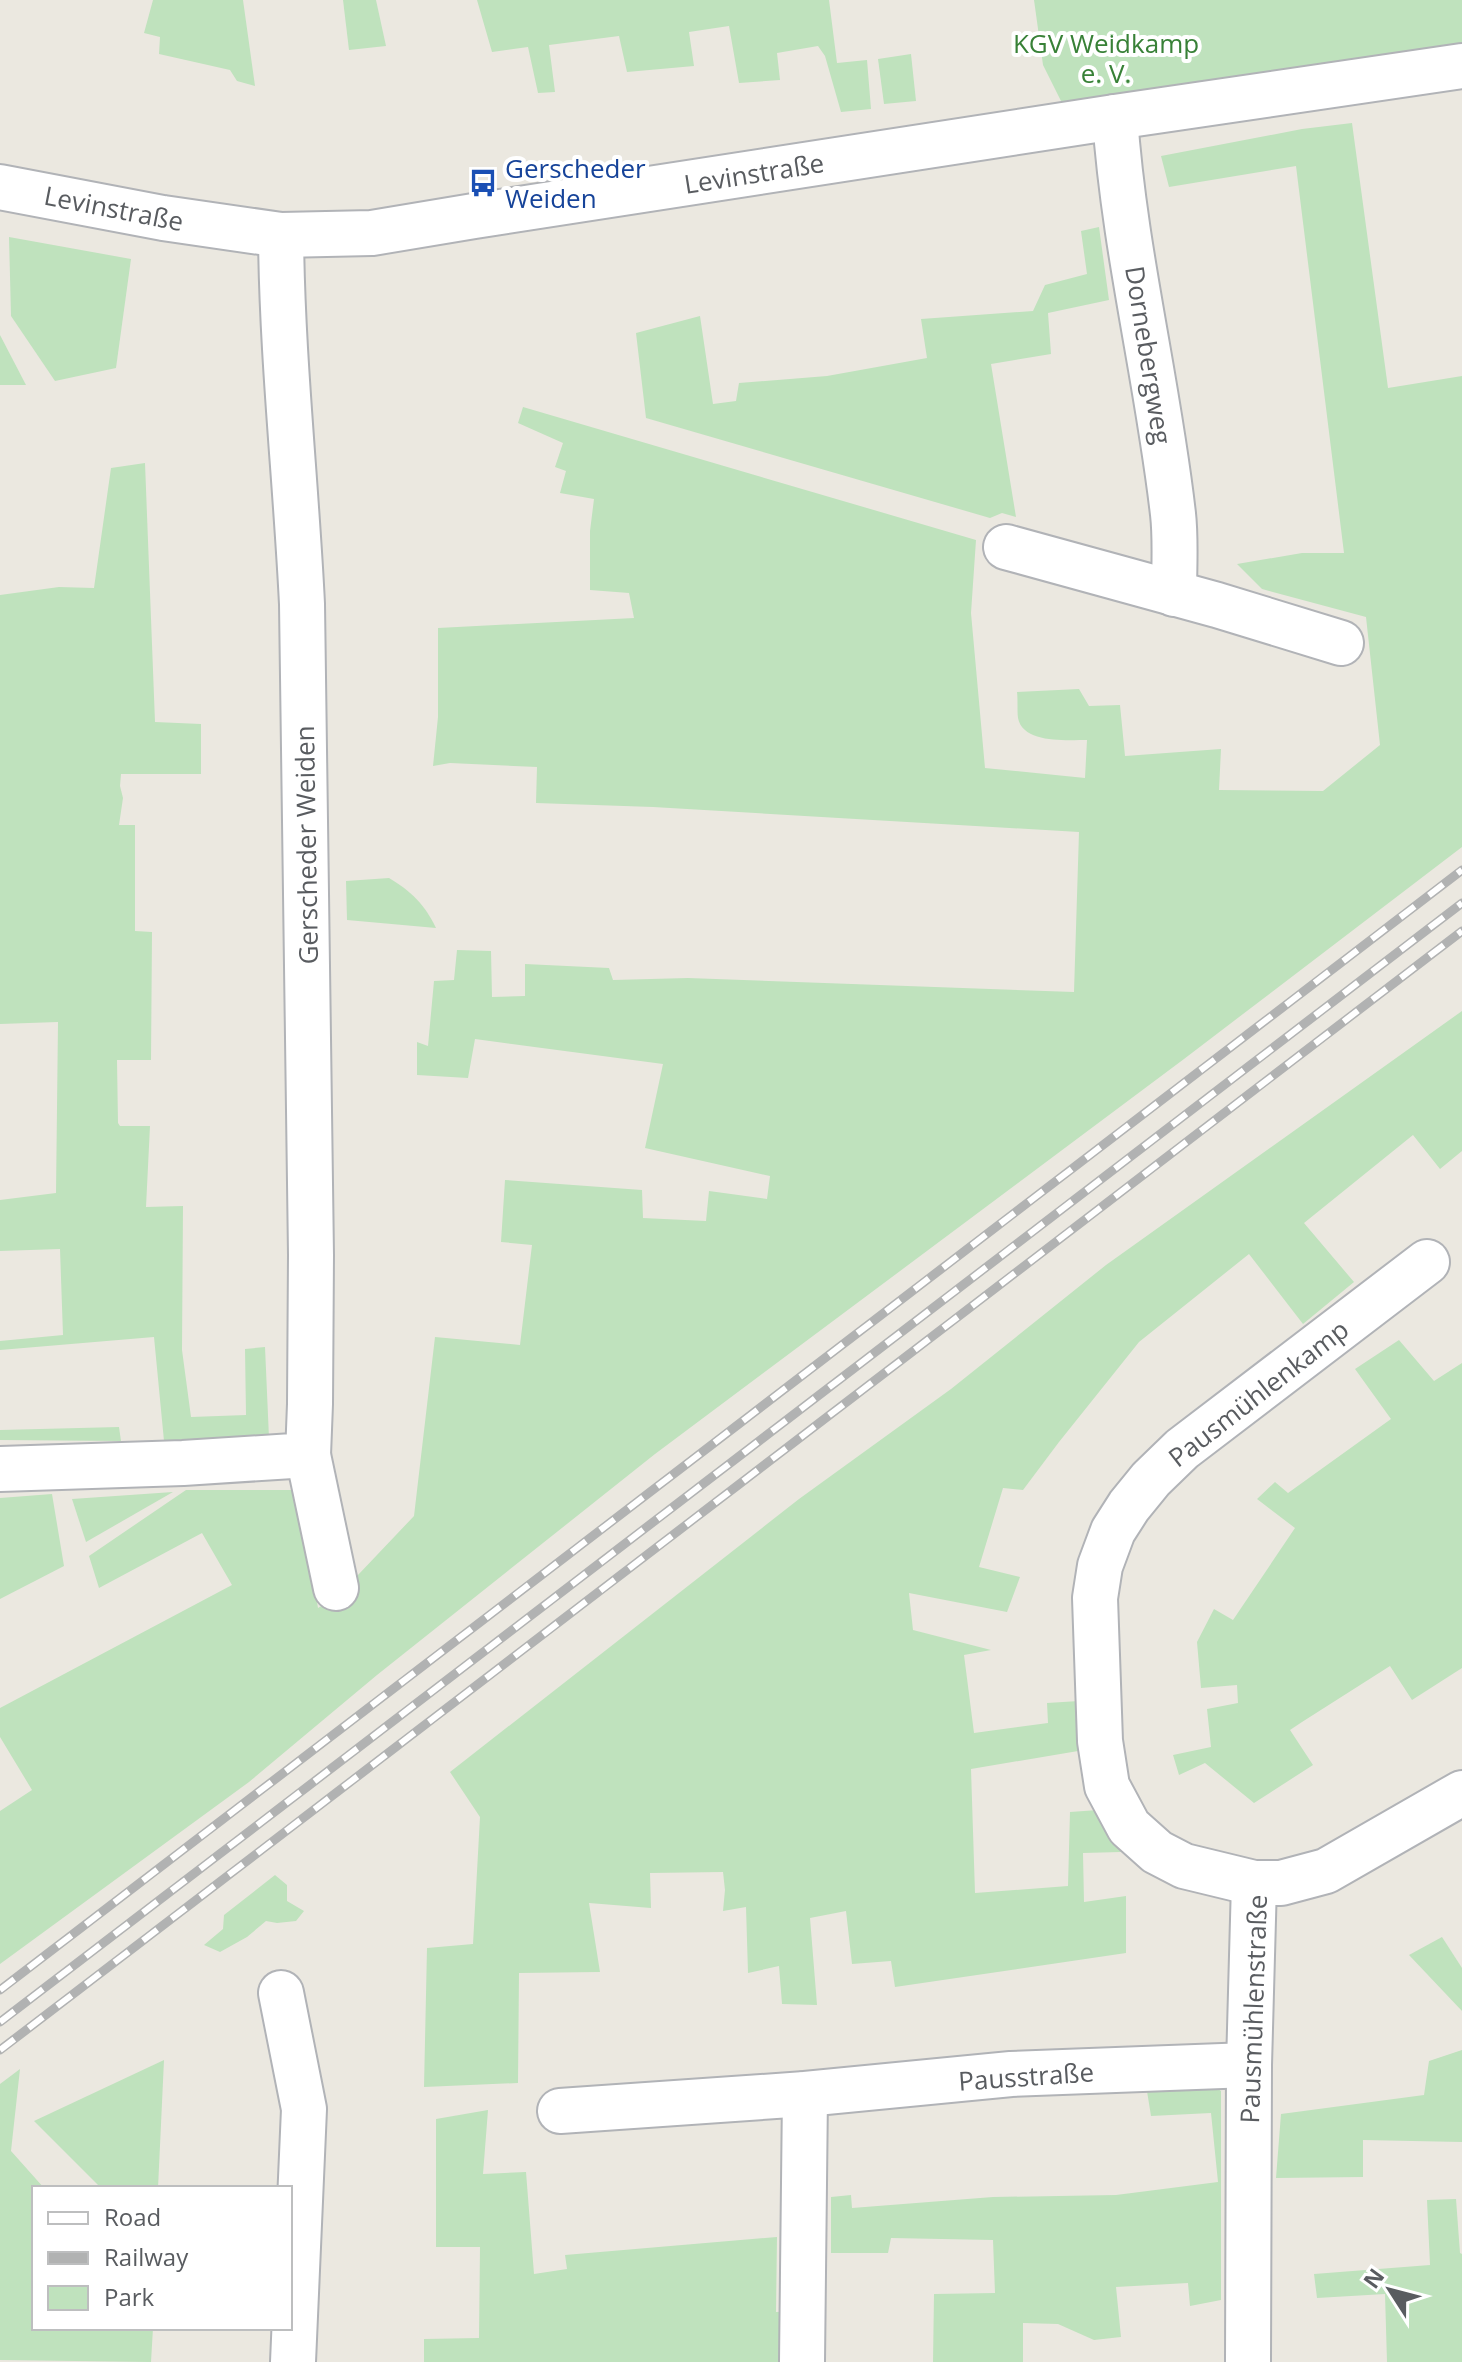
<svg xmlns="http://www.w3.org/2000/svg" width="1462" height="2362" font-family="'Open Sans',sans-serif">
  <rect width="100%" height="100%" fill="#ebe8e0"/>
  <g fill="#bfe2bd">
    <path d="M 153,0 L 243,0 L 255,86 L 237,81 L 230,70 L 159,54 L 160,37 L 144,33 Z"/>
    <path d="M 343,0 L 376,0 L 386,46 L 349,50 Z"/>
    <path d="M 477,0 L 829,0 L 837,63 L 867,60 L 871,109 L 841,112 L 825,56 L 818,46 L 777,53 L 780,80 L 739,83 L 729,26 L 689,32 L 694,66 L 627,72 L 619,36 L 549,45 L 555,92 L 538,93 L 528,47 L 492,52 Z"/>
    <path d="M 1034,0 L 1462,0 L 1462,65 L 1070,119 L 1043,65 Z"/>
    <path d="M 911,54 L 916,101 L 884,104 L 878,59 Z"/>
    <path d="M 1352,123 L 1388,388 L 1462,376 L 1462,847 L 1184,1059 L 655,1454 L 377,1675 L 249,1782 L 0,1964 L 0,1811 L 32,1790 L 0,1737 L 0,1708 L 232,1585 L 202,1533 L 99,1588 L 89,1556 L 186,1490 L 299,1490 L 318,1608 L 339,1595 L 414,1516 L 435,1337 L 520,1345 L 532,1245 L 501,1242 L 505,1180 L 642,1190 L 643,1218 L 706,1221 L 709,1191 L 767,1199 L 770,1176 L 645,1148 L 663,1064 L 475,1039 L 468,1078 L 417,1075 L 417,1042 L 428,1046 L 434,981 L 454,980 L 457,950 L 491,951 L 492,997 L 525,996 L 525,964 L 609,968 L 613,980 L 688,978 L 1074,992 L 1079,832 L 653,807 L 536,803 L 537,767 L 450,763 L 433,766 L 438,717 L 438,628 L 634,618 L 629,593 L 590,590 L 590,531 L 594,499 L 560,493 L 566,471 L 555,467 L 563,443 L 518,423 L 523,407 L 976,540 L 971,613 L 985,768 L 1085,778 L 1087,740 C 1067,740 1023,744 1018,718 C 1017,710 1018,700 1017,692 L 1079,689 L 1089,706 L 1120,705 L 1125,756 L 1221,749 L 1219,790 L 1323,791 L 1380,745 L 1366,617 L 1262,589 L 1237,564 L 1302,553 L 1344,553 L 1296,166 L 1169,187 L 1161,156 L 1302,129 Z"/>
    <path d="M 1099,227 L 1109,300 L 1048,313 L 1051,354 L 991,364 L 1016,517 L 1002,513 L 990,518 L 646,418 L 636,333 L 700,316 L 713,404 L 736,401 L 739,383 L 827,376 L 927,358 L 921,319 L 1033,311 L 1045,285 L 1087,274 L 1081,231 Z"/>
    <path d="M 9,237 L 131,259 L 116,368 L 55,381 L 11,316 Z"/>
    <path d="M 0,335 L 26,385 L 0,385 Z"/>
    <path d="M 145,463 L 155,722 L 201,724 L 201,774 L 121,774 L 120,786 L 123,798 L 119,825 L 135,825 L 135,931 L 152,932 L 151,1060 L 117,1060 L 118,1123 L 120,1126 L 150,1126 L 146,1207 L 183,1206 L 182,1350 L 191,1417 L 246,1415 L 245,1349 L 265,1347 L 269,1438 L 164,1441 L 154,1337 L 0,1350 L 0,1341 L 63,1335 L 60,1249 L 0,1251 L 0,1200 L 56,1193 L 58,1022 L 0,1024 L 0,595 L 59,587 L 94,588 L 111,468 Z"/>
    <path d="M 389,878 C 411,891 425,905 436,928 L 347,920 L 346,881 Z"/>
    <path d="M 1462,1011 L 1462,1151 L 1440,1169 L 1413,1135 L 1304,1223 L 1354,1282 L 1303,1324 L 1249,1254 L 1139,1342 L 1059,1442 L 1023,1490 L 1003,1488 L 979,1567 L 1020,1577 L 1007,1612 L 909,1593 L 913,1630 L 991,1650 L 964,1655 L 974,1733 L 1048,1723 L 1047,1703 L 1079,1701 L 1084,1750 L 971,1769 L 975,1893 L 1068,1886 L 1070,1812 L 1098,1810 L 1121,1852 L 1083,1853 L 1084,1902 L 1126,1896 L 1126,1953 L 895,1987 L 891,1961 L 852,1964 L 846,1911 L 810,1918 L 817,2005 L 782,2004 L 779,1966 L 748,1973 L 746,1907 L 723,1911 L 725,1890 L 723,1872 L 650,1873 L 651,1908 L 589,1903 L 600,1972 L 519,1973 L 518,2083 L 424,2087 L 427,1948 L 473,1944 L 480,1817 L 450,1772 L 799,1499 L 951,1389 L 1106,1265 Z"/>
    <path d="M 1399,1340 L 1434,1381 L 1462,1363 L 1462,1668 L 1412,1700 L 1390,1666 L 1302,1722 L 1290,1730 L 1313,1765 L 1254,1803 L 1205,1763 L 1179,1775 L 1173,1755 L 1211,1747 L 1207,1709 L 1238,1703 L 1237,1685 L 1201,1688 L 1197,1642 L 1214,1609 L 1233,1620 L 1295,1528 L 1257,1499 L 1275,1482 L 1288,1493 L 1391,1419 L 1355,1369 Z"/>
    <path d="M 119,1427 L 121,1441 L 0,1440 L 0,1430 Z"/>
    <path d="M 173,1492 L 86,1542 L 72,1499 Z"/>
    <path d="M 52,1494 L 64,1566 L 0,1599 L 0,1498 Z"/>
    <path d="M 275,1875 L 287,1885 L 287,1901 L 304,1911 L 296,1921 L 277,1923 L 266,1921 L 247,1937 L 220,1952 L 204,1945 L 223,1929 L 224,1915 Z"/>
    <path d="M 1442,1937 L 1462,1968 L 1462,2011 L 1409,1955 Z"/>
    <path d="M 1462,2050 L 1462,2142 L 1363,2140 L 1363,2177 L 1276,2178 L 1281,2114 L 1424,2095 L 1429,2061 Z"/>
    <path d="M 164,2060 L 158,2188 L 101,2188 L 34,2121 Z"/>
    <path d="M 20,2069 L 11,2151 L 44,2188 L 34,2188 L 34,2328 L 153,2328 L 151,2362 L 0,2360 L 0,2084 Z"/>
    <path d="M 1208,2083 L 1221,2091 L 1221,2300 L 1190,2306 L 1188,2283 L 1116,2287 L 1121,2337 L 1094,2340 L 1058,2324 L 1023,2323 L 1023,2362 L 933,2362 L 934,2294 L 995,2293 L 993,2240 L 891,2238 L 888,2253 L 831,2253 L 831,2197 L 851,2195 L 852,2208 L 993,2197 L 1116,2195 L 1218,2182 L 1211,2113 L 1151,2116 L 1146,2085 Z"/>
    <path d="M 488,2110 L 483,2174 L 526,2172 L 534,2274 L 567,2269 L 565,2255 L 777,2237 L 776,2312 L 801,2311 L 800,2362 L 424,2362 L 424,2339 L 479,2338 L 480,2247 L 436,2247 L 436,2119 Z"/>
    <path d="M 1456,2199 L 1460,2253 L 1462,2254 L 1462,2362 L 1387,2362 L 1385,2294 L 1317,2298 L 1314,2274 L 1430,2265 L 1427,2200 Z"/>
  </g>
  <g fill="none" stroke-linecap="round" stroke-linejoin="round">
    <defs>
      <g id="street">
        <path d="M 1115,117 C 1124,250 1158,381 1173,514 C 1176,540 1174,568 1174,594"/>
        <path d="M 0,187 L 163,218 L 281,235 L 372,233 L 474,216 L 1115,117 L 1462,66"/>
        <path d="M 1006,547 L 1217,605 L 1341,643"/>
        <path d="M 308,1455 L 336,1588"/>
        <path d="M 0,1469 L 183,1463 L 308,1455 L 310,1404 L 311,1255 L 302,604 C 296,481 282,358 281,235"/>
        <path d="M 1254,1883 L 1184,1866 L 1157,1852 L 1129,1827 L 1107,1786 L 1100,1741 L 1095,1598 L 1100,1566 L 1113,1531 L 1129,1506 L 1151,1479 L 1182,1449 L 1427,1262"/>
        <path d="M 281,1993 L 304,2109 L 293,2362"/>
        <path d="M 560,2111 L 805,2094 L 1011,2074 L 1249,2065"/>
        <path d="M 802,2362 L 805,2094"/>
        <path d="M 1248,2362 L 1249,2065 L 1254,1883 L 1281,1883 L 1326,1871 L 1462,1793"/>
      </g>
    </defs>
    <use href="#street" stroke="#b1b3b7" stroke-width="48"/>
    <use href="#street" stroke="#fff" stroke-width="44"/>
    <defs>
      <g id="rail">
        <path d="M 0,1990 L 1462,870"/>
        <path d="M 0,2022 L 1462,903"/>
        <path d="M 0,2050 L 1462,931"/>
      </g>
    </defs>
    <use href="#rail" stroke="#b1b2b2" stroke-width="9"/>
    <use href="#rail" stroke="#fff" stroke-width="6" stroke-dasharray="18" stroke-linecap="butt"/>
  </g>
  <defs>
    <symbol id="bus-bare" viewBox="-9 -9 18 18"><path d="M-5-6H5V4H4V6H2V4H-2V6H-4V4H-5ZM-3.5-4V0h7V-4ZM-3.5 1.2v1.5H-2V1.2ZM2 1.2v1.5H3.5V1.2Z" fill="#1a4fb4" stroke="#fff" stroke-width="2.5" paint-order="stroke"/></symbol>
  </defs>
  <g fill-rule="evenodd">
    <use href="#bus-bare" x="463" y="163" width="40" height="40"/>
  </g>
  <g text-anchor="middle" dominant-baseline="central" stroke-width="8" stroke-linejoin="round" paint-order="stroke">
    <g font-size="26" fill="#388137" stroke="#fff">
      <text x="1106" y="43">KGV Weidkamp<tspan x="1106" dy="30">e. V.</tspan></text>
    </g>
    <g font-size="26" fill="#164399" stroke="#fff" text-anchor="start">
      <text x="505" y="168">Gerscheder<tspan x="505" dy="30">Weiden</tspan></text>
    </g>
    <g font-size="26" fill="#595c60" stroke="#fff">
      <text transform="translate(754 173) rotate(-9)">Levinstraße</text>
      <text transform="translate(114 208) rotate(11)">Levinstraße</text>
      <text transform="translate(1149 355) rotate(81)">Dornebergweg</text>
      <text transform="translate(306 845) rotate(-91)">Gerscheder Weiden</text>
      <text transform="translate(1258 1393) rotate(-38)">Pausmühlenkamp</text>
      <text transform="translate(1253 2009) rotate(-88)">Pausmühlenstraße</text>
      <text transform="translate(1026 2076) rotate(-4)">Pausstraße</text>
    </g>
  </g>
  <rect x="32" y="2186" width="260" height="144" fill="#ffffff" stroke="#bdbebf" stroke-width="2"/>
  <rect x="48" y="2212" width="40" height="12" fill="#ffffff" stroke="#bdbebf" stroke-width="2"/>
  <text x="104" y="2226" font-size="24" fill="#595c60">Road</text>
  <rect x="48" y="2252" width="40" height="12" fill="#b1b2b2" stroke="#bdbebf" stroke-width="2"/>
  <text x="104" y="2266" font-size="24" fill="#595c60">Railway</text>
  <rect x="48" y="2286" width="40" height="24" fill="#bfe2bd" stroke="#bdbebf" stroke-width="2"/>
  <text x="104" y="2306" font-size="24" fill="#595c60">Park</text>
  <g transform="translate(1390 2290) rotate(306)" stroke="#ffffff" stroke-width="6" paint-order="stroke">
  <path d="M0-6L14 30L0 20L-14 30Z" fill="#595c60"/>
  <text y="-12" font-size="22" font-weight="bold" text-anchor="middle" fill="#595c60">N</text>
  </g>
</svg>
